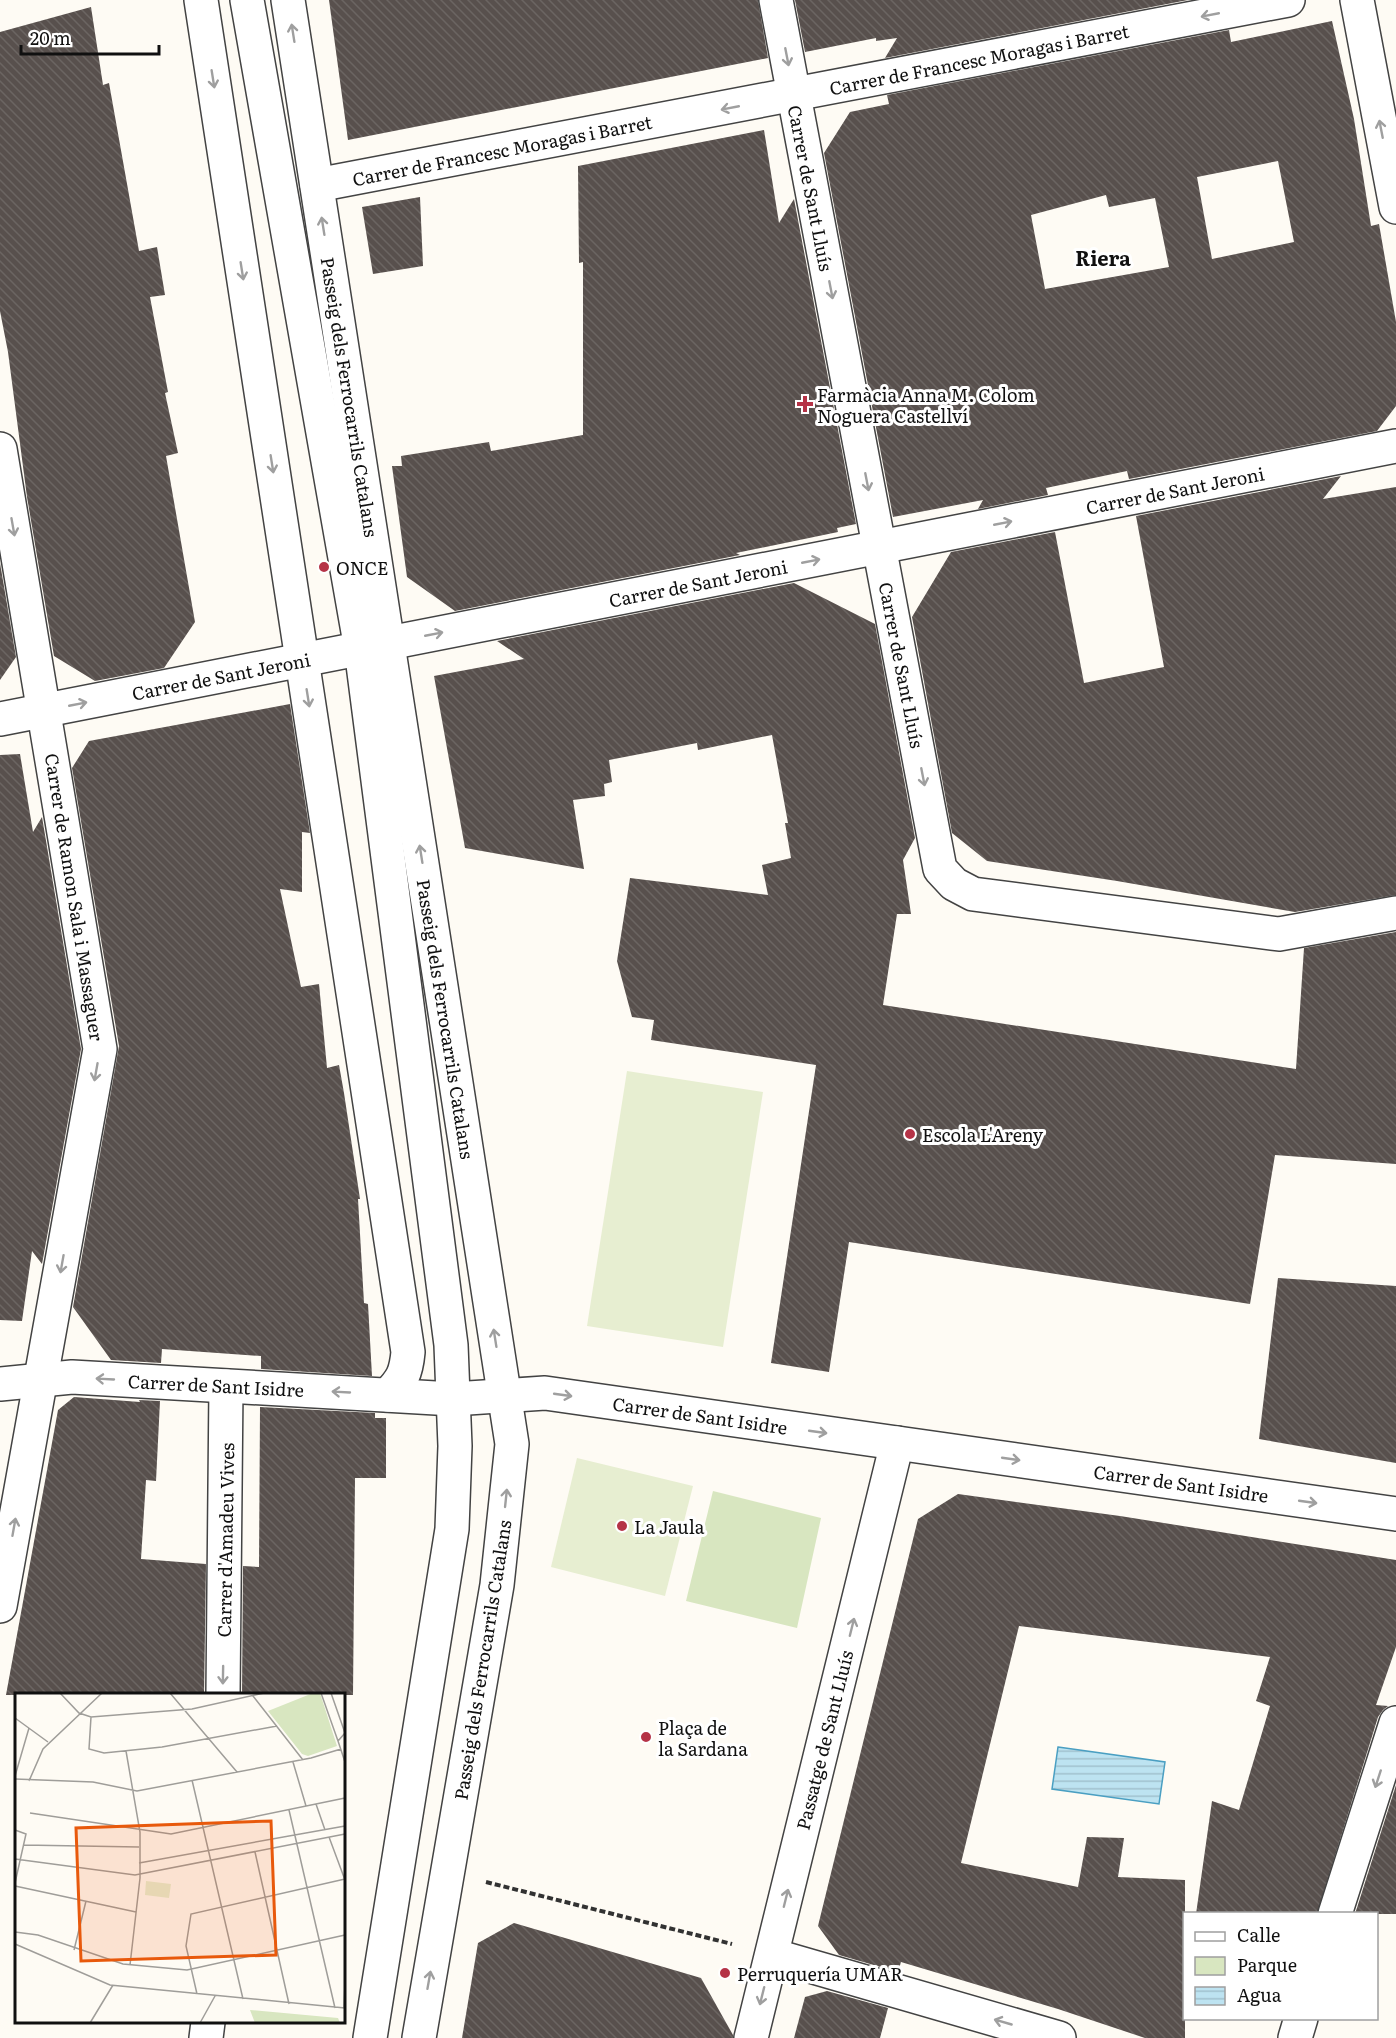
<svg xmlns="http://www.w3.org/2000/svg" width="1396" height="2038" font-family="Literata,serif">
  <defs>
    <pattern id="water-rules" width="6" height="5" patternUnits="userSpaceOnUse" patternTransform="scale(1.5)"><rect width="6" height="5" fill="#bde3f1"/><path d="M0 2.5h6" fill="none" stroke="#a1c2ce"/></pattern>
    <pattern id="building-back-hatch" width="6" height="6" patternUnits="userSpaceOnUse" patternTransform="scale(1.5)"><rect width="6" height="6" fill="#58504d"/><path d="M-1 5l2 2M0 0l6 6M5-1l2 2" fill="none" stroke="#6b6562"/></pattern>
  </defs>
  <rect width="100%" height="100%" fill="#fefbf4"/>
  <path fill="#d8e6c0" d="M 713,1491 L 821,1518 L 797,1628 L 686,1601 Z"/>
  <g fill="#e7eed1">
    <path d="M 627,1071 L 763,1092 L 723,1347 L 587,1326 Z"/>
    <path d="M 577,1458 L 693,1486 L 665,1596 L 551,1567 Z"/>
  </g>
  <path fill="url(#water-rules)" stroke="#4a9fc2" stroke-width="1.5" d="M 1058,1747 L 1165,1762 L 1159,1804 L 1052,1789 Z"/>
  <g fill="url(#building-back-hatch)" fill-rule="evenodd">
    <path d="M 329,0 L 758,0 L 768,58 L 348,140 Z"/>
    <path d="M 795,0 L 1188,0 L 885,58 L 897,38 L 876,41 L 876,38 L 805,52 Z"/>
    <path d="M 91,7 L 103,85 L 109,83 L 139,251 L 157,247 L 165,295 L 150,297 L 168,392 L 165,393 L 178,453 L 166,456 L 195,622 L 164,668 L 95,681 L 54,656 L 27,497 L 8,352 L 0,311 L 0,32 Z"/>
    <path d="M 1332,21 L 1354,119 L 1371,226 L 1379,224 L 1396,322 L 1396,406 L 1377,431 L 1129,479 L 1127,471 L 1046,488 L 1048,495 L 978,509 L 983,500 L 893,517 L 824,153 L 850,112 L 889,104 L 887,95 L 1229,30 L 1231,42 ZM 1278,161 L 1294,242 L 1212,259 L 1197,177 ZM 1106,195 L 1109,207 L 1155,198 L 1169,267 L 1045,289 L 1031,215 Z"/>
    <path d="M 764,130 L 779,223 L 794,199 L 856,524 L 837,528 L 838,532 L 736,553 L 740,555 L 455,611 L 407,577 L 392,466 L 402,466 L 401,456 L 489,442 L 491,451 L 583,435 L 583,262 L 579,263 L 578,166 Z"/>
    <path d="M 420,197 L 423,266 L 373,274 L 362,207 Z"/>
    <path d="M 1341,476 L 1323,499 L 1396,487 L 1396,895 L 1295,912 L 1117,881 L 987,861 L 952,833 L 912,617 L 951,552 L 1055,532 L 1084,683 L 1164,667 L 1136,516 Z"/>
    <path d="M 0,563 L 16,657 L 0,680 Z"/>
    <path d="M 794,583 L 875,624 L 915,838 L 903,860 L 911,914 L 897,914 L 883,1005 L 1296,1069 L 1304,948 L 1396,932 L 1396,1164 L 1275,1155 L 1250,1304 L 849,1242 L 829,1372 L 771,1363 L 816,1065 L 651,1040 L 654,1020 L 632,1017 L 617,961 L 630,878 L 768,895 L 762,865 L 791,858 L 785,823 L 788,823 L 772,735 L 698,750 L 697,743 L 609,760 L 612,782 L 604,784 L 605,796 L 573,800 L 584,869 L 465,848 L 434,676 L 524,659 L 497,641 Z"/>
    <path d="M 290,704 L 310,833 L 302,832 L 302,892 L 280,889 L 301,987 L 319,984 L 327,1068 L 339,1065 L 344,1093 L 360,1199 L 358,1199 L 364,1303 L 368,1304 L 372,1376 L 261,1369 L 261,1356 L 162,1349 L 161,1363 L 111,1360 L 73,1307 L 119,1046 L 72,768 L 89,741 Z"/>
    <path d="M 20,754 L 33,832 L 42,817 L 81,1049 L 42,1264 L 32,1251 L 22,1321 L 0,1320 L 0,755 Z"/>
    <path d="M 1278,1278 L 1396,1286 L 1396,1463 L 1259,1439 Z"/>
    <path d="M 74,1397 L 140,1402 L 139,1400 L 160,1401 L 156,1481 L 146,1480 L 141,1559 L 206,1564 L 204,1695 L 6,1695 L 58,1410 Z"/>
    <path d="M 260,1407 L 375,1413 L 375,1418 L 386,1418 L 386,1478 L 355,1478 L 353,1695 L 242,1695 L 243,1566 L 259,1567 Z"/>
    <path d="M 958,1494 L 1120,1516 L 1396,1560 L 1396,1647 L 1376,1705 L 1388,1706 L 1383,1710 L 1378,1717 L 1317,1914 L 1196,1914 L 1212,1801 L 1239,1810 L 1270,1706 L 1256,1701 L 1270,1657 L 1019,1626 L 961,1863 L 1078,1887 L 1087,1837 L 1124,1838 L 1118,1877 L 1185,1880 L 1185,2038 L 1145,2038 L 1058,2009 L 901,1962 L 898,1972 L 839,1955 L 818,1926 L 918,1519 Z"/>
    <path d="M 1396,1785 L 1396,1914 L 1355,1914 Z"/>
    <path d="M 514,1923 L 701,1978 L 733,2035 L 733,2038 L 462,2038 L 478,1943 Z"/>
    <path d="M 827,1991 L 888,2008 L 880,2038 L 794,2038 L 805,1997 Z"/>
  </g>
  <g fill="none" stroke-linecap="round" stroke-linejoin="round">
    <defs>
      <g id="minor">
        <path d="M 201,0 L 408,1352 C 406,1374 402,1380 388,1395"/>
        <path d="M 247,0 L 361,649 L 451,1345 L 455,1446 L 452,1529 L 370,2038"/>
        <path d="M 288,0 L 512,1444 L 497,1585 L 419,2038"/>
        <path d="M 776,0 L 940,869 L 954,884 L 973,894 L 1279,934 L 1396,913"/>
        <path d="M 1357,0 L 1396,207"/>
        <path d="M 317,185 L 1288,0"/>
        <path d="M 0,449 L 100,1049 L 0,1606"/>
        <path d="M 0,719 L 1396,446"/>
        <path d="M 0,1384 L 72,1377 L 453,1399 L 545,1393 L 1396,1514"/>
        <path d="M 223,1694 L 226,1386"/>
        <path d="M 1335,1914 L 1396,1723"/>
        <path d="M 772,1955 L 1059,2038"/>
        <path d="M 206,2038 L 208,2022"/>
        <path d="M 751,2038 L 897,1443"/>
        <path d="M 1295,2038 L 1301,2018"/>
      </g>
    </defs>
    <use href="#minor" stroke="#434343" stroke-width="36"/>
    <path stroke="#323232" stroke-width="4" stroke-dasharray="6 3" stroke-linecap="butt" d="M 486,1882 L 732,1944"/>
    <use href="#minor" stroke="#fff" stroke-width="33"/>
  </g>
  <defs><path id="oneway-shaft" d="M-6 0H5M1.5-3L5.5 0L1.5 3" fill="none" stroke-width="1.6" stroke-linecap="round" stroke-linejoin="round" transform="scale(1.5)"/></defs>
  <g stroke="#9f9f9f">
    <use href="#oneway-shaft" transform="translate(1210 15) rotate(169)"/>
    <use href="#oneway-shaft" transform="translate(293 33) rotate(-99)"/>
    <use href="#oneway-shaft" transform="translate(787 57) rotate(79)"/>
    <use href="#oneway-shaft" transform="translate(213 79) rotate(81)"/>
    <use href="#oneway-shaft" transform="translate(730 108) rotate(169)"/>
    <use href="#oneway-shaft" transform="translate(1381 129) rotate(-101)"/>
    <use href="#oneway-shaft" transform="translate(323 226) rotate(-99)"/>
    <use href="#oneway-shaft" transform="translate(242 271) rotate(81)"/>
    <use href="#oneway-shaft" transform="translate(831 290) rotate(79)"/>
    <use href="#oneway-shaft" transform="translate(272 464) rotate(81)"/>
    <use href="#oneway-shaft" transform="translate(867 482) rotate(79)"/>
    <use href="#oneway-shaft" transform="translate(1003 523) rotate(-11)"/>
    <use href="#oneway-shaft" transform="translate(13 527) rotate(80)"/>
    <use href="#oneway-shaft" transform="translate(811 561) rotate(-11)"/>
    <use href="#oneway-shaft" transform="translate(434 634) rotate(-11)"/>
    <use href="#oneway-shaft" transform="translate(308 698) rotate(81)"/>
    <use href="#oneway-shaft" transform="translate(78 704) rotate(-11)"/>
    <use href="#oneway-shaft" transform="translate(923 777) rotate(79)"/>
    <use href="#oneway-shaft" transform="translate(421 854) rotate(-99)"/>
    <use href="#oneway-shaft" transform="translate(96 1072) rotate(100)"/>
    <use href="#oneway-shaft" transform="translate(62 1264) rotate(100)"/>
    <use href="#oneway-shaft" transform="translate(495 1338) rotate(-99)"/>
    <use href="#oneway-shaft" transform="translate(105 1379) rotate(-177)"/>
    <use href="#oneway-shaft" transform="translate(341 1392) rotate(-177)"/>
    <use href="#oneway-shaft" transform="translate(563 1395) rotate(8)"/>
    <use href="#oneway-shaft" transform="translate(818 1432) rotate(8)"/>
    <use href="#oneway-shaft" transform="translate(1011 1459) rotate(8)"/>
    <use href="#oneway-shaft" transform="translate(506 1498) rotate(-84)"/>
    <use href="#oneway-shaft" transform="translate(1308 1502) rotate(8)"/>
    <use href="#oneway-shaft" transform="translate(14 1527) rotate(-80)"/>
    <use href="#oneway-shaft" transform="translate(852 1627) rotate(-76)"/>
    <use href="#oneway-shaft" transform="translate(223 1675) rotate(91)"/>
    <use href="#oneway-shaft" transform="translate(1378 1779) rotate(108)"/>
    <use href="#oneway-shaft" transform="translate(786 1898) rotate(-76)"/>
    <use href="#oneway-shaft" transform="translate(429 1980) rotate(-80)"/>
    <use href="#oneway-shaft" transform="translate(762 1996) rotate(104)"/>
    <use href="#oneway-shaft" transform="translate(1003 2022) rotate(-164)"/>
  </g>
  <g fill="#b53347" stroke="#fff" stroke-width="2">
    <path d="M802 395h6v6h6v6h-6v6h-6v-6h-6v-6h6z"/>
    <circle cx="324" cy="567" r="6"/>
    <circle cx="910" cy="1134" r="6"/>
    <circle cx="622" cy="1526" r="6"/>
    <circle cx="646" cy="1737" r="6"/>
    <circle cx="725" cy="1973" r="6"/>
  </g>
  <g text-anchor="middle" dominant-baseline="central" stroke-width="6" stroke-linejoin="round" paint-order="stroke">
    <g font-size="18" fill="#101010" stroke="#fff">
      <text transform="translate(979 59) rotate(-11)">Carrer de Francesc Moragas i Barret</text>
      <text transform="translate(502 150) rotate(-11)">Carrer de Francesc Moragas i Barret</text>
      <text transform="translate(811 188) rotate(79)">Carrer de Sant Lluís</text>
      <text transform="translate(350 397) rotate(81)">Passeig dels Ferrocarrils Catalans</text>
      <text transform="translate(1175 490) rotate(-11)">Carrer de Sant Jeroni</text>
      <text transform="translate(698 583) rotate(-11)">Carrer de Sant Jeroni</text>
      <text transform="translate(902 665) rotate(79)">Carrer de Sant Lluís</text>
      <text transform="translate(221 676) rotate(-11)">Carrer de Sant Jeroni</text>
      <text transform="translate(75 897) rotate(81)">Carrer de Ramon Sala i Massaguer</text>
      <text transform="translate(446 1019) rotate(81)">Passeig dels Ferrocarrils Catalans</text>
      <text transform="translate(216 1385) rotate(3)">Carrer de Sant Isidre</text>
      <text transform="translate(700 1415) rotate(8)">Carrer de Sant Isidre</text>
      <text transform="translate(1181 1483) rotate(8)">Carrer de Sant Isidre</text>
      <text transform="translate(225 1540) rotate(-89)">Carrer d'Amadeu Vives</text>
      <text transform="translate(482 1660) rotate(-81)">Passeig dels Ferrocarrils Catalans</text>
      <text transform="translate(824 1740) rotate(-76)">Passatge de Sant Lluís</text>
    </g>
    <g font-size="18" fill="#101010" stroke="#fff" text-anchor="start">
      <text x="817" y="394">Farmàcia Anna M. Colom<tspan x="817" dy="21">Noguera Castellví</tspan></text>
      <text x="336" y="567">ONCE</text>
      <text x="922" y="1134">Escola L'Areny</text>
      <text x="634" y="1526">La Jaula</text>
      <text x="658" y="1727">Plaça de<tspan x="658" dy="21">la Sardana</tspan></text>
      <text x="737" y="1973">Perruquería UMAR</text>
    </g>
    <g font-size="20" font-weight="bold" fill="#101010" stroke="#fff">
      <text x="1103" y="257">Riera</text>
    </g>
  </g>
  <g transform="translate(15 1693)">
    <rect width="330" height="330" fill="#fefbf4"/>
    <path d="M 298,0 L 305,0 L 322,53 L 293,63 L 287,61 L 253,18 ZM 235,317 L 323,325 L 325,330 L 240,330 Z" fill="#d8e6c0"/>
    <path d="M 131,188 L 156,191 L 154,205 L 130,202 Z" fill="#e7eed1"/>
    <path fill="none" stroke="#9f9d99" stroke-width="1.5" d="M 45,0 L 64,20 L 76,24 L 177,16 L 249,0M 155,0 L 222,79M 306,0 L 323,48M 316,0 L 330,40M 238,3 L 288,67M 76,24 L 74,56 L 89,60 L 147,54 L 262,33M 0,25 L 33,49M 330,40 L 323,48 L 330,69M 111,58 L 125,139 L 125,185 L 115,272M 278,69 L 291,113M 0,83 L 14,35M 0,86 L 78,89 L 122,98 L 296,65 L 326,56M 177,87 L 228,306M 14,88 L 28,56 L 87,0M 301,111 L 310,137M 274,117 L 320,315M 15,120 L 156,141 L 330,105M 0,137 L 11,141 L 0,190M 314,144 L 330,187M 8,152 L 124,154M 240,159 L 274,311M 0,166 L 120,182 L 330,141M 124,170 L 330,133M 0,193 L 121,219M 0,239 L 23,242 L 108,271 L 172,277 L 330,242M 0,251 L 95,292 L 330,315M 59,257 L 71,208M 182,301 L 171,253 L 176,221 L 330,186M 329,315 L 330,290M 75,330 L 98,292M 185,330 L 200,303"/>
    <path fill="#e8590c" fill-opacity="0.15" stroke="#e8590c" stroke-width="3" d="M 256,128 L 261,262 L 66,268 L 61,135 Z"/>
    <rect width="330" height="330" fill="none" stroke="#101010" stroke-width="3"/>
  </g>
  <rect x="1183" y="1912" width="195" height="108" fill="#ffffff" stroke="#9f9f9f" stroke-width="1.5"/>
  <rect x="1195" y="1932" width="30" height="9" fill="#ffffff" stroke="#9f9f9f" stroke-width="1.5"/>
  <text x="1237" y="1942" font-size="18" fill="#101010">Calle</text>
  <rect x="1195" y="1957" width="30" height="18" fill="#d8e6c0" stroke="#9f9f9f" stroke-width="1.5"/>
  <text x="1237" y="1972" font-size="18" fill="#101010">Parque</text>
  <rect x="1195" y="1987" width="30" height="18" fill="url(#water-rules)" stroke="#9f9f9f" stroke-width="1.5"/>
  <text x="1237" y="2002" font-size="18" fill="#101010">Agua</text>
  <path d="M21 45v9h138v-9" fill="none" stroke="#101010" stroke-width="3"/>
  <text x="30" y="45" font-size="18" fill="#101010" stroke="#ffffff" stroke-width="4.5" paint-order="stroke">20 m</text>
</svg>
